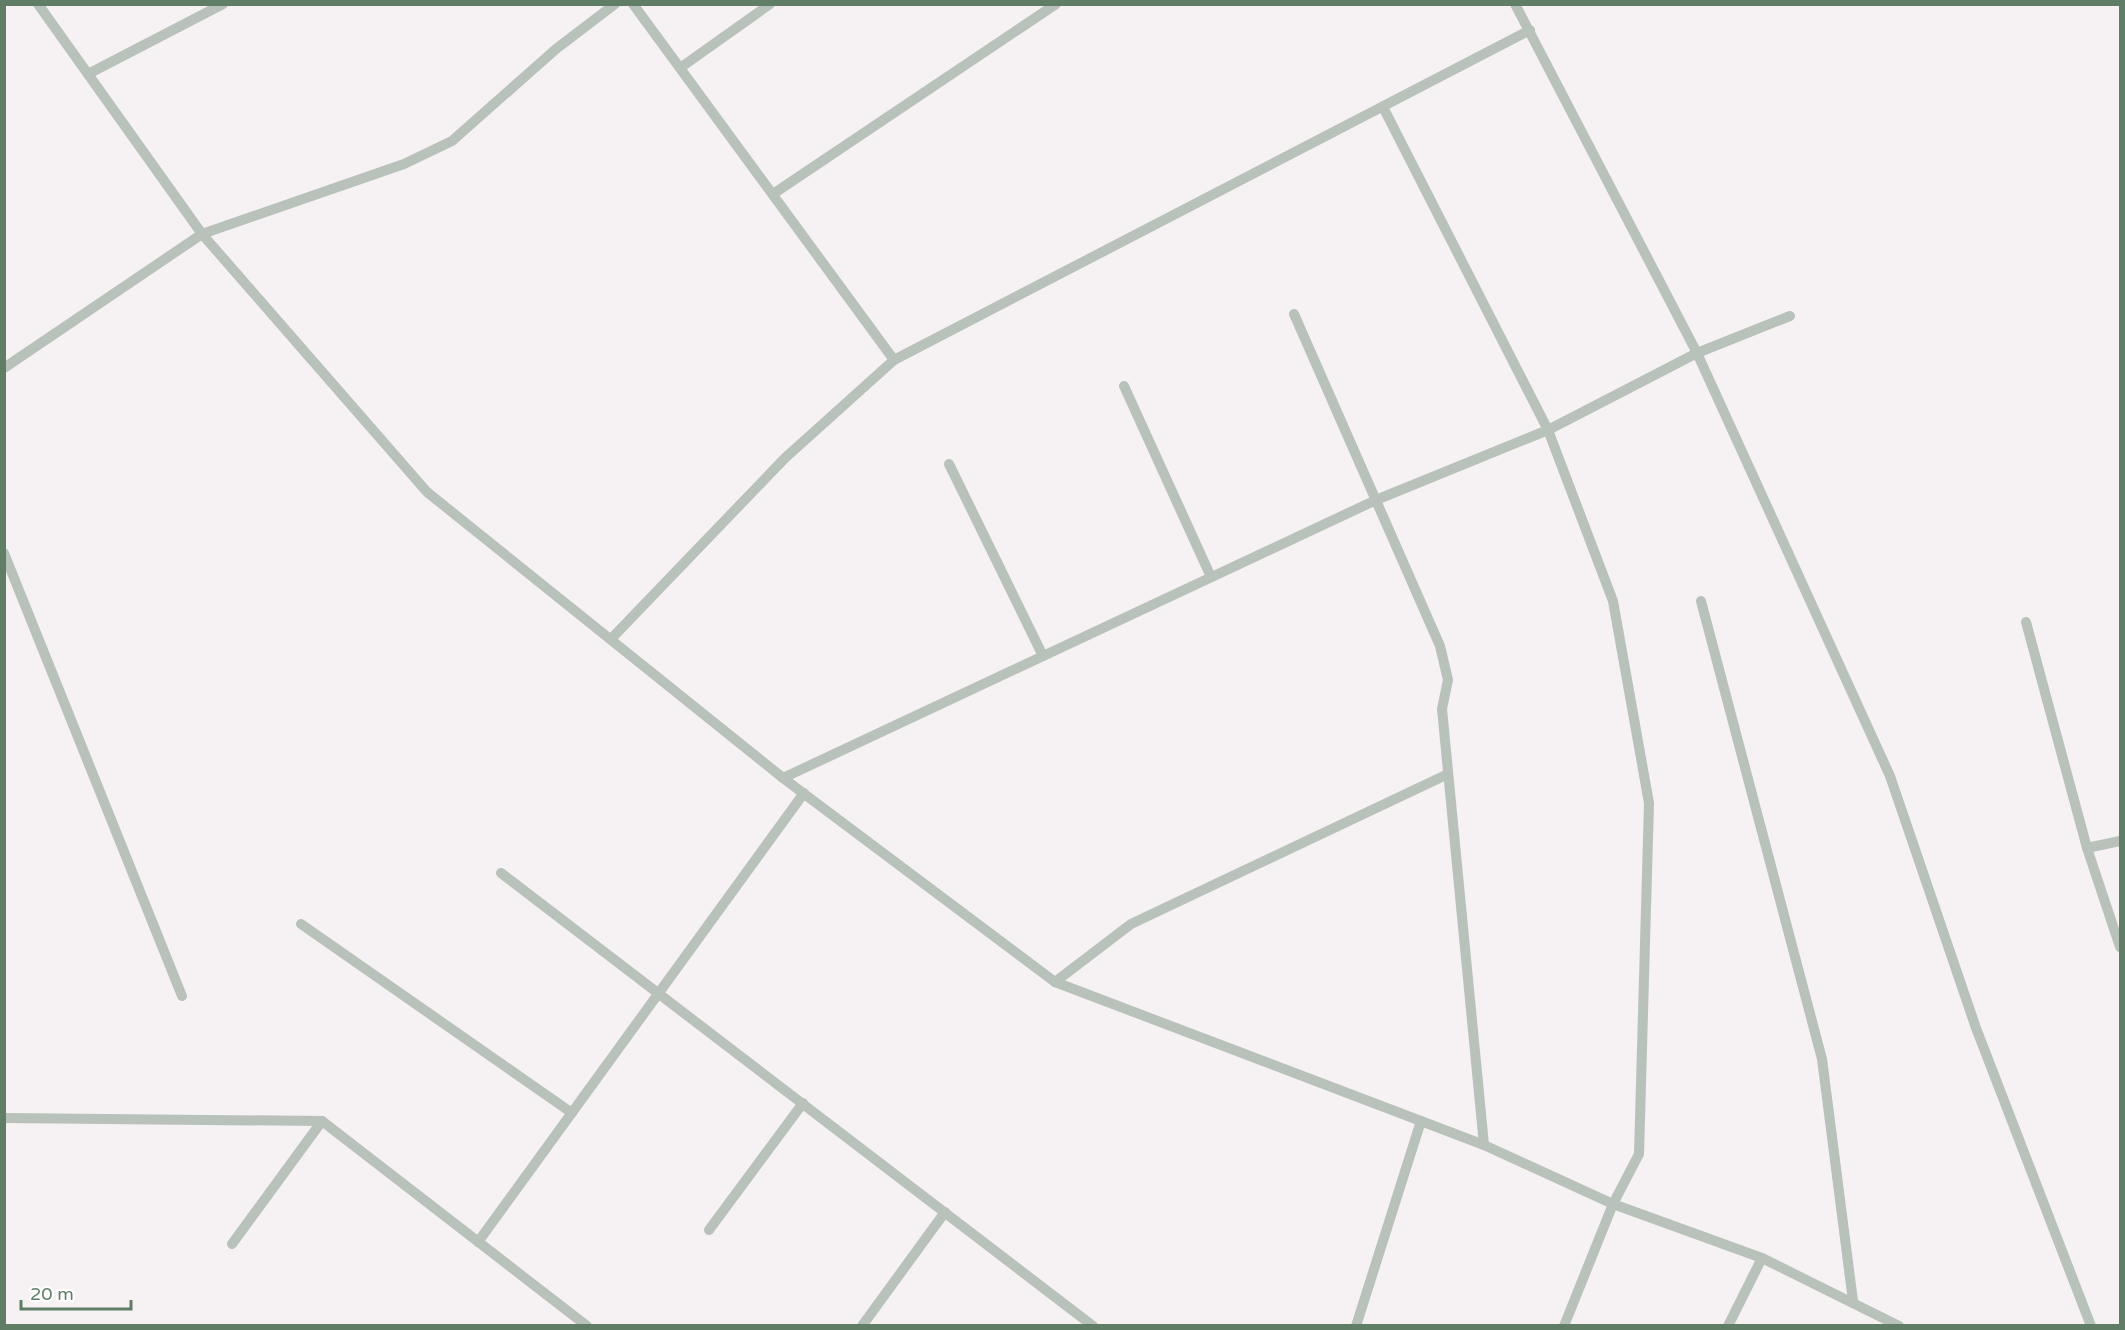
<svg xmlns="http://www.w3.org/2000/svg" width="2125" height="1330" font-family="'Varela Round',sans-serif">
  <rect width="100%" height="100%" fill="#f6f1f2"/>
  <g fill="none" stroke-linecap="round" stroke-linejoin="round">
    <g stroke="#b8c2ba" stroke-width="10">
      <path d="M 38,4 L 202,234 L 427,492 L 783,778 L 1055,982 L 1484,1145 L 1613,1204 L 1762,1258 L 1899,1326"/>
      <path d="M 633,4 L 894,360"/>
      <path d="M 1515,4 L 1697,353 L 1890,776 L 1976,1028 L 2091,1326"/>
      <path d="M 680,68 L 770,4"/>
      <path d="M 88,74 L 223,4"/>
      <path d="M 1383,107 L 1548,430 L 1613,601 L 1649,803 L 1639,1154 L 1613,1204 L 1564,1326"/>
      <path d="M 773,194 L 1056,4"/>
      <path d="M 1294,314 L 1440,646 L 1448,680 L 1442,709 L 1484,1145"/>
      <path d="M 4,368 L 202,234 L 404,164 L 452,141 L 556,49 L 615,4"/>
      <path d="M 1124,386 L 1211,577"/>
      <path d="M 949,464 L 1043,656"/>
      <path d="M 4,553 L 182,996"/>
      <path d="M 1701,601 L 1822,1059 L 1853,1301"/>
      <path d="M 2026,622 L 2087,848"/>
      <path d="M 611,639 L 785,458 L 894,360 L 1530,30"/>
      <path d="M 783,778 L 1376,500 L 1548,430 L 1697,353 L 1790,316"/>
      <path d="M 2120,841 L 2087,848 L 2120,947"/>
      <path d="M 501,873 L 1093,1326"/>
      <path d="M 301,924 L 572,1113"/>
      <path d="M 1055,982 L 1131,924 L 1448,774"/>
      <path d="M 4,1118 L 322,1121 L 587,1326"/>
      <path d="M 709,1230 L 803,1103"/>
      <path d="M 478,1242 L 804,793"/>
      <path d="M 232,1244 L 322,1121"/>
      <path d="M 862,1326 L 945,1212"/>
      <path d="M 1356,1326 L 1421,1121"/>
      <path d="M 1728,1326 L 1762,1258"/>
    </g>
  </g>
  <rect width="2125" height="1330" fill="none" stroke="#5f7e65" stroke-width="12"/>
  <path d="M21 1300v9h110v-9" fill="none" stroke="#5f7e65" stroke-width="3"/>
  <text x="30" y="1300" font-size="18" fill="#5f7e65" stroke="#ffffff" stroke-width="4.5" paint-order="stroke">20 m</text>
</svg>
